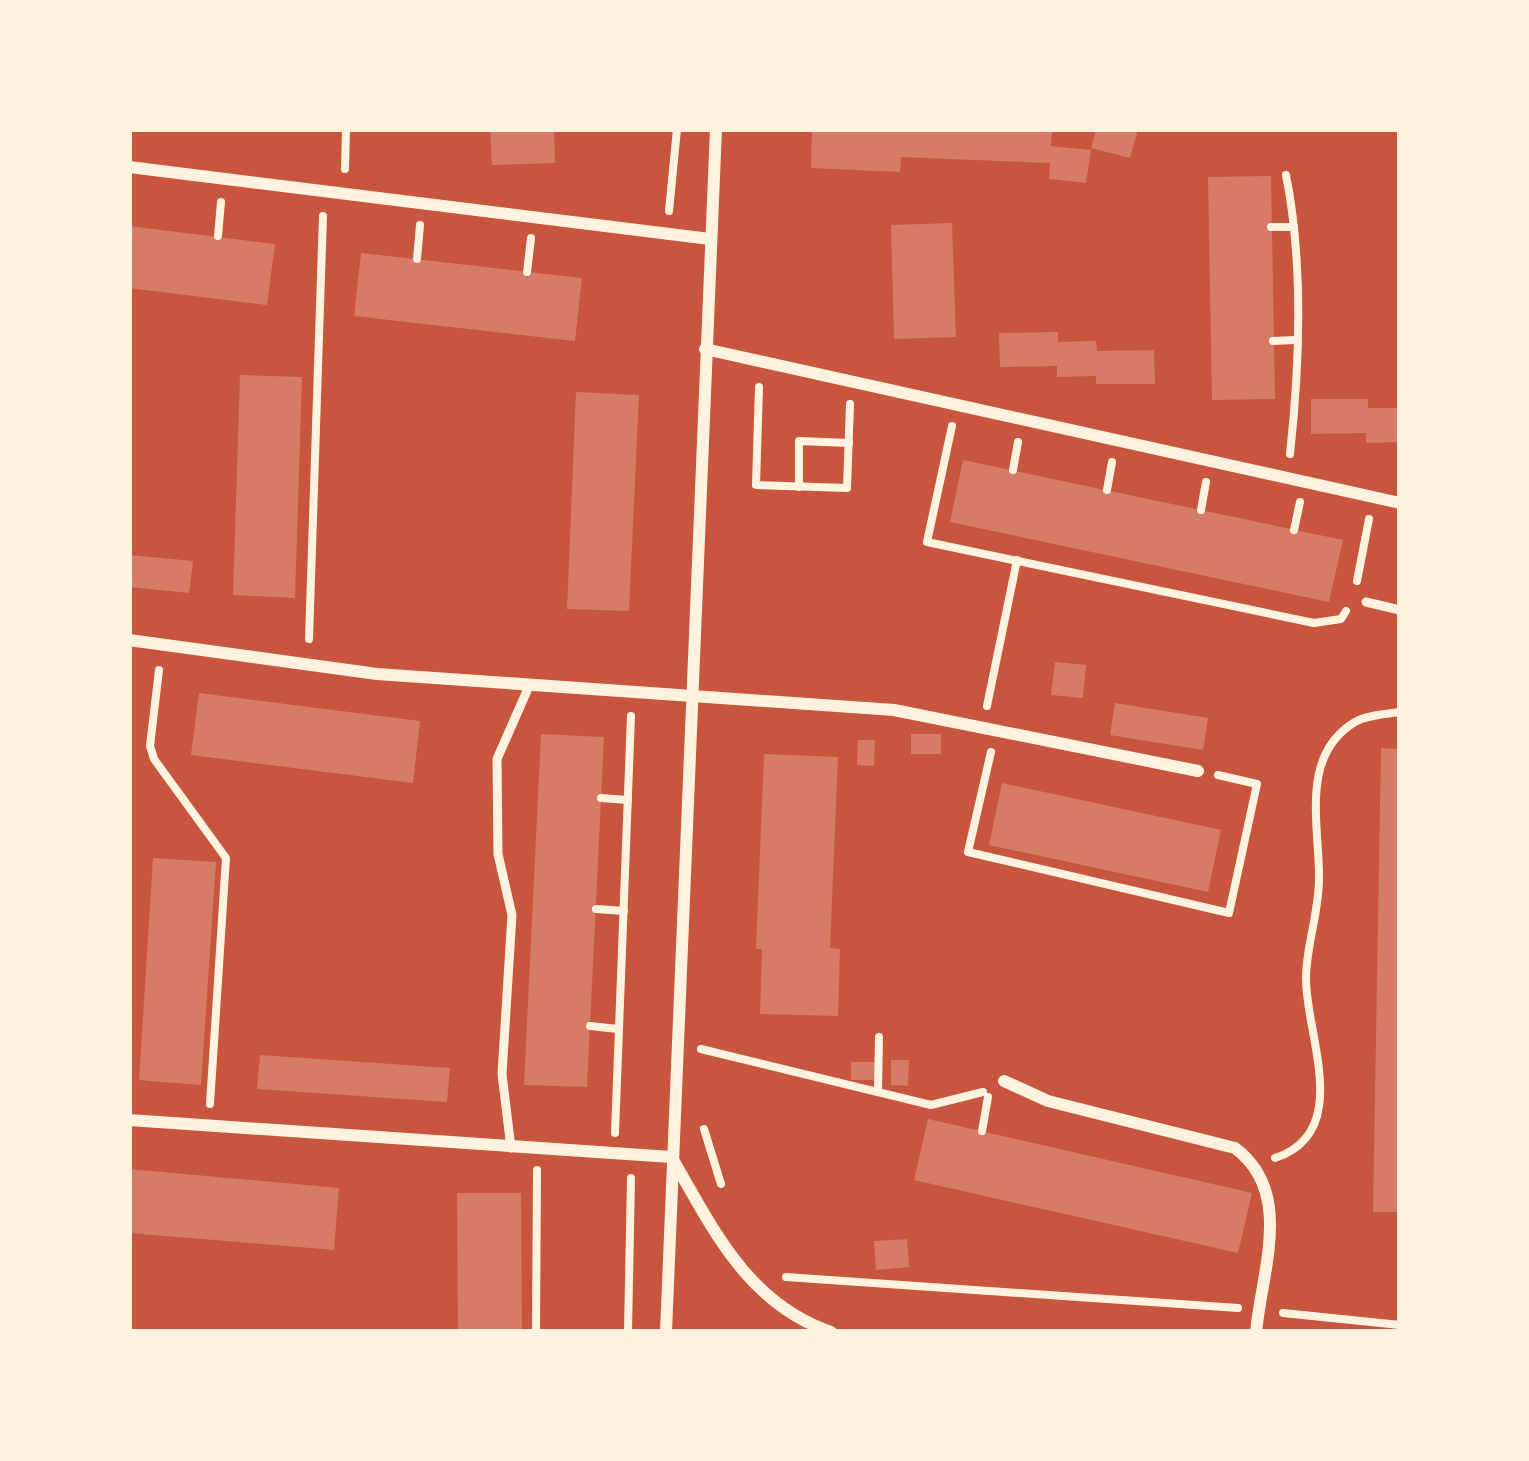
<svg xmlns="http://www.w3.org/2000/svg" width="1529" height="1461" font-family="'Titillium Web',sans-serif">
  <rect width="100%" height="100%" fill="#c8553d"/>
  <g fill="#d67c66">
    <path d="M 490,129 L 554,129 L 555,163 L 492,165 Z"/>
    <path d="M 812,129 L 1052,131 L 1051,146 L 1091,150 L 1086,183 L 1049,179 L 1050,163 L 901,157 L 900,172 L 811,168 Z"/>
    <path d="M 1096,129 L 1138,129 L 1130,158 L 1091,148 Z"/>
    <path d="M 1271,176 L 1275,399 L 1212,400 L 1208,177 Z"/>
    <path d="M 952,223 L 956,337 L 894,339 L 891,225 Z"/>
    <path d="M 129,226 L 275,244 L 267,305 L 129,288 Z"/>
    <path d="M 361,253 L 582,278 L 575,341 L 354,316 Z"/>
    <path d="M 1058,332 L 1058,342 L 1096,341 L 1097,351 L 1154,350 L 1155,384 L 1096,384 L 1096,376 L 1057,377 L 1057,366 L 1000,367 L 999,333 Z"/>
    <path d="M 240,375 L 302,377 L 295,598 L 233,595 Z"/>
    <path d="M 576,392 L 639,395 L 629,611 L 567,609 Z"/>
    <path d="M 1311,399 L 1368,399 L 1368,408 L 1400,408 L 1400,442 L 1366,443 L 1366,433 L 1311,434 Z"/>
    <path d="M 963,460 L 1343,540 L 1329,602 L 950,522 Z"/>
    <path d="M 129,555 L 193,561 L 189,593 L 129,587 Z"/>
    <path d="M 1055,662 L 1086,665 L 1083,698 L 1051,695 Z"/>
    <path d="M 199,693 L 420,721 L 413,783 L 191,755 Z"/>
    <path d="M 1115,703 L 1208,718 L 1203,750 L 1110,735 Z"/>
    <path d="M 541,734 L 604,737 L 587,1087 L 524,1085 Z"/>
    <rect x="911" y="734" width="30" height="20"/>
    <path d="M 858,740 L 875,740 L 874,766 L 857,765 Z"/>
    <path d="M 1381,748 L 1400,749 L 1400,1212 L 1373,1212 Z"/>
    <path d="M 764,754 L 838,757 L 830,948 L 840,949 L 838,1016 L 760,1014 L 762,949 L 756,949 Z"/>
    <path d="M 1002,783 L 1221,830 L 1208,892 L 989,845 Z"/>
    <path d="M 153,858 L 216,862 L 201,1085 L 139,1080 Z"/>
    <path d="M 260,1055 L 450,1068 L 447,1102 L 257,1089 Z"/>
    <path d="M 891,1060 L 909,1060 L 908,1086 L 891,1085 Z"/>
    <rect x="851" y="1062" width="25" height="18"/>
    <path d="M 928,1119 L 1252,1193 L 1238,1253 L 914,1180 Z"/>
    <path d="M 129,1169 L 339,1188 L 334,1250 L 129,1233 Z"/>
    <path d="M 457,1193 L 521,1193 L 522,1332 L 458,1332 Z"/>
    <path d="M 907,1239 L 909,1267 L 876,1270 L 874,1241 Z"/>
  </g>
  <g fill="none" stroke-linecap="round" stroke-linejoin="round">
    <g stroke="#fff3e0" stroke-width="8">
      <path d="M 345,169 L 346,129"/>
      <path d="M 1286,175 C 1304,265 1300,363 1290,454"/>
      <path d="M 669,211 L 677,129"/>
      <path d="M 1271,227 L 1294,227"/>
      <path d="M 218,236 L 221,202"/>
      <path d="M 417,259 L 420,225"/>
      <path d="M 527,272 L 531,238"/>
      <path d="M 1273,341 L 1295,340"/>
      <path d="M 759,387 L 756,485 L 847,488 L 850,404"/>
      <path d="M 952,426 L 927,542 L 1314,623 L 1341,619 L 1346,611"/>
      <path d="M 1013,470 L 1018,442"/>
      <path d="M 799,487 L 799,441 L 849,443"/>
      <path d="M 1107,490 L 1112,462"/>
      <path d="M 1201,510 L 1206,482"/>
      <path d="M 1294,530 L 1300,502"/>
      <path d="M 1357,581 L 1369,519"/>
      <path d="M 309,639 L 323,216"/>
      <path d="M 159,670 L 150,746 L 154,759 L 226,858 L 210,1104"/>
      <path d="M 987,706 L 1017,560"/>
      <path d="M 991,752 L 968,852 L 1229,913 L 1257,784 L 1218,775"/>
      <path d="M 601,798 L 628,800"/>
      <path d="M 596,909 L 624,911"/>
      <path d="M 590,1026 L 618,1029"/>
      <path d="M 701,1049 L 931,1105 L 983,1092"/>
      <path d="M 878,1091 L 879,1037"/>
      <path d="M 704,1129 L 721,1184"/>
      <path d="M 982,1131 L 988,1097"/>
      <path d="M 615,1133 L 631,716"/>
      <path d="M 1275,1158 C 1355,1132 1304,1031 1306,976 C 1307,942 1320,909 1319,875 C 1319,824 1300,755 1355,722 C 1366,715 1387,714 1400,712"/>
      <path d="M 786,1277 L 1238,1308"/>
      <path d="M 1283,1313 L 1400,1325"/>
      <path d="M 536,1332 L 537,1170"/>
      <path d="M 628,1332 L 631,1178"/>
    </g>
    <g stroke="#fff3e0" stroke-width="9">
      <path d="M 1366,602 L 1400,610"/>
      <path d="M 511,1148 L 502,1074 L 512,915 L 498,854 L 497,759 L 530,684"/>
    </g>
    <g stroke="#fff3e0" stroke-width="12">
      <path d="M 129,167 L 710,239"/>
      <path d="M 705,349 L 1400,503"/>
      <path d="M 129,640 L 377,674 L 894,710 L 1198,771"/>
      <path d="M 1004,1081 L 1048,1101 L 1235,1148 C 1294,1192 1262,1270 1256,1332"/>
      <path d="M 129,1120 L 671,1157"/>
      <path d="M 672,1158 C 713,1229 748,1304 831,1332"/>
      <path d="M 666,1332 L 716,129"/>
    </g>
  </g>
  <rect width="1529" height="1461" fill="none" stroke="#fff3e0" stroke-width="264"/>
</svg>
